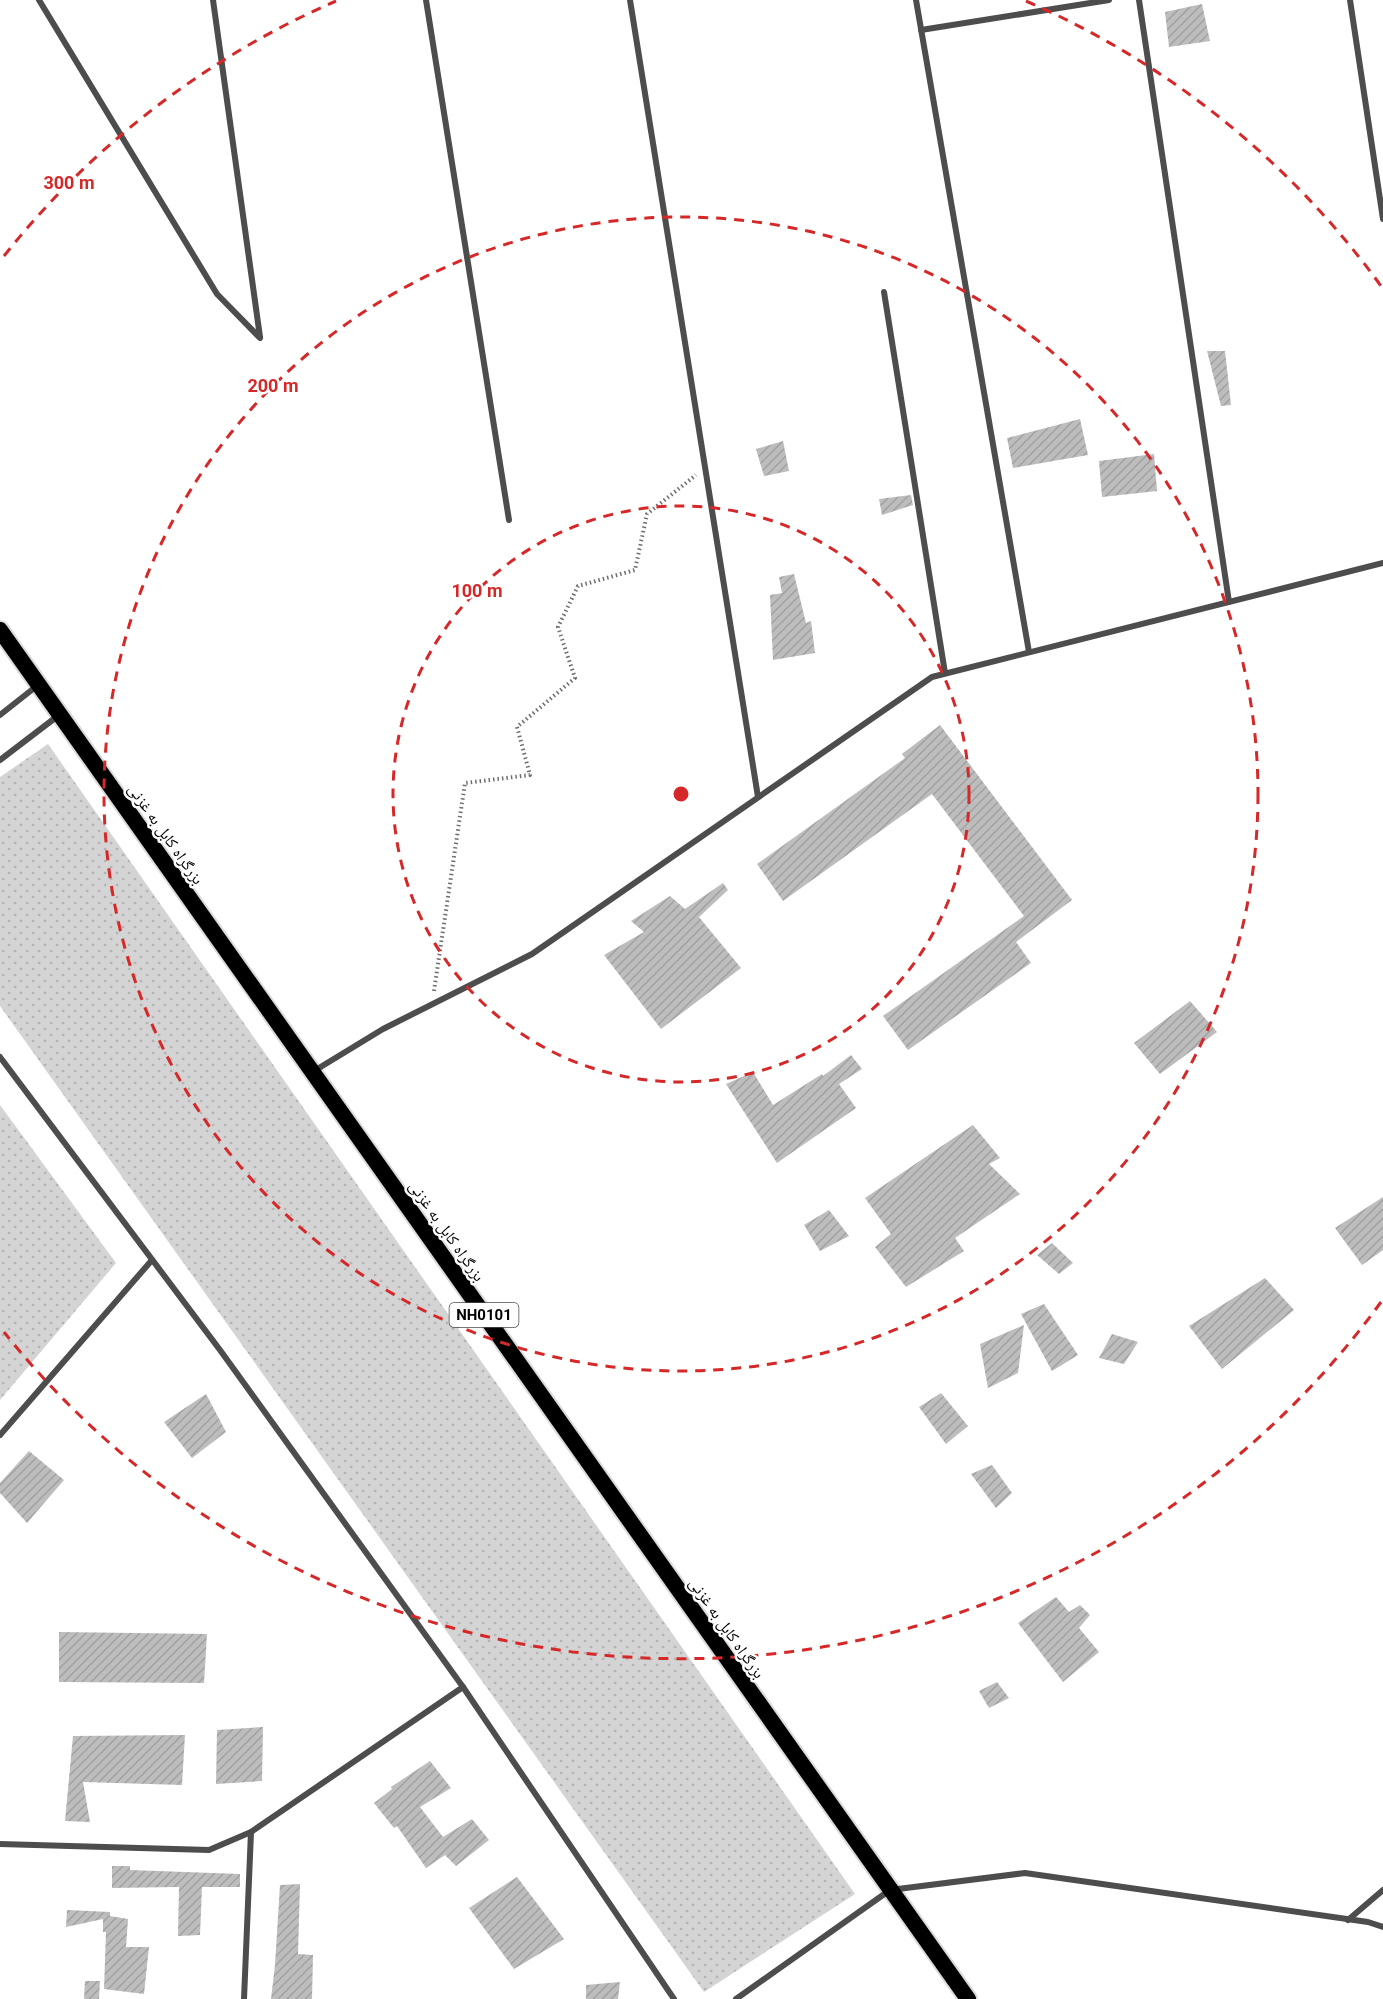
<svg xmlns="http://www.w3.org/2000/svg" width="1383" height="1999" font-family="Roboto,'Noto Naskh Arabic',sans-serif">
  <defs>
    <pattern id="grass-dots" width="8" height="8" patternUnits="userSpaceOnUse" patternTransform="scale(1.5)"><rect width="8" height="8" fill="#d4d4d4"/><path d="M2 2h.1M6 6h.1" fill="none" stroke="#b4b4b4" stroke-width="1.8" stroke-linecap="round"/></pattern>
    <pattern id="building-hatch" width="6" height="6" patternUnits="userSpaceOnUse" patternTransform="scale(1.5)"><rect width="6" height="6" fill="#bdbdbd"/><path d="M-1 1l2-2M0 6l6-6M5 7l2-2" fill="none" stroke="#a1a1a1"/></pattern>
  </defs>
  <rect width="100%" height="100%" fill="#fff"/>
  <g fill="url(#grass-dots)">
    <path d="M 48,744 L 855,1894 L 704,1992 L 0,1006 L 0,777 Z"/>
    <path d="M 0,1105 L 116,1263 L 0,1400 Z"/>
  </g>
  <g fill="url(#building-hatch)">
    <path d="M 1202,4 L 1210,41 L 1169,47 L 1165,12 Z"/>
    <path d="M 1207,351 L 1225,351 L 1231,405 L 1221,406 Z"/>
    <path d="M 1080,419 L 1088,455 L 1013,468 L 1007,438 Z"/>
    <path d="M 783,441 L 789,471 L 764,476 L 756,449 Z"/>
    <path d="M 1154,454 L 1157,491 L 1102,497 L 1099,461 Z"/>
    <path d="M 911,495 L 913,505 L 882,515 L 879,499 Z"/>
    <path d="M 794,574 L 806,623 L 811,621 L 815,653 L 773,660 L 770,595 L 782,593 L 779,577 Z"/>
    <path d="M 940,725 L 1072,900 L 1016,942 L 1031,963 L 908,1050 L 883,1016 L 1024,916 L 932,794 L 783,901 L 757,864 L 905,758 L 902,754 Z"/>
    <path d="M 723,883 L 728,890 L 699,917 L 741,968 L 661,1029 L 604,955 L 644,932 L 631,921 L 670,896 L 685,909 Z"/>
    <path d="M 1190,1001 L 1217,1032 L 1160,1074 L 1134,1043 Z"/>
    <path d="M 851,1055 L 862,1069 L 839,1084 L 856,1108 L 777,1163 L 726,1084 L 753,1072 L 773,1105 L 822,1074 L 823,1076 Z"/>
    <path d="M 973,1125 L 1000,1158 L 989,1164 L 1020,1194 L 955,1238 L 964,1251 L 906,1287 L 875,1247 L 891,1234 L 865,1198 Z"/>
    <path d="M 1383,1197 L 1383,1250 L 1362,1265 L 1335,1228 Z"/>
    <path d="M 829,1210 L 849,1236 L 820,1251 L 804,1225 Z"/>
    <path d="M 1052,1243 L 1073,1263 L 1059,1274 L 1037,1255 Z"/>
    <path d="M 1265,1278 L 1294,1310 L 1222,1369 L 1189,1326 Z"/>
    <path d="M 1044,1304 L 1078,1355 L 1052,1371 L 1021,1314 Z"/>
    <path d="M 1024,1325 L 1018,1373 L 988,1388 L 980,1344 Z"/>
    <path d="M 1112,1334 L 1138,1342 L 1124,1364 L 1099,1358 Z"/>
    <path d="M 941,1393 L 968,1426 L 946,1444 L 919,1407 Z"/>
    <path d="M 206,1394 L 226,1432 L 192,1458 L 164,1422 Z"/>
    <path d="M 29,1451 L 64,1480 L 27,1523 L 0,1493 L 0,1483 Z"/>
    <path d="M 992,1465 L 1012,1493 L 996,1508 L 971,1474 Z"/>
    <path d="M 1056,1597 L 1069,1612 L 1080,1605 L 1090,1615 L 1079,1628 L 1099,1652 L 1063,1682 L 1018,1623 Z"/>
    <path d="M 59,1632 L 207,1634 L 204,1683 L 59,1682 Z"/>
    <path d="M 997,1682 L 1009,1698 L 989,1708 L 979,1691 Z"/>
    <path d="M 263,1727 L 262,1781 L 216,1784 L 217,1730 Z"/>
    <path d="M 185,1735 L 182,1785 L 83,1782 L 90,1822 L 65,1821 L 73,1736 Z"/>
    <path d="M 430,1761 L 451,1788 L 420,1807 L 443,1837 L 472,1819 L 489,1840 L 456,1866 L 445,1855 L 426,1868 L 397,1826 L 394,1828 L 374,1803 L 392,1789 L 391,1787 Z"/>
    <path d="M 112,1866 L 130,1866 L 130,1870 L 240,1874 L 240,1887 L 202,1887 L 200,1935 L 178,1936 L 179,1887 L 112,1888 Z"/>
    <path d="M 517,1877 L 564,1939 L 514,1969 L 469,1908 Z"/>
    <path d="M 300,1884 L 298,1954 L 313,1955 L 312,1999 L 271,1999 L 275,1965 L 280,1885 Z"/>
    <path d="M 67,1910 L 110,1912 L 110,1916 L 128,1919 L 126,1947 L 149,1947 L 144,1994 L 104,1989 L 106,1932 L 103,1932 L 103,1919 L 66,1927 Z"/>
    <path d="M 85,1981 L 100,1981 L 99,1999 L 84,1999 Z"/>
    <path d="M 620,1982 L 618,1999 L 586,1999 L 586,1985 Z"/>
  </g>
  <g fill="none" stroke-linecap="round" stroke-linejoin="round">
    <defs>
      <path id="trunk" d="M 0,630 L 968,1999"/>
    </defs>
    <use href="#trunk" stroke="#dbdbdb" stroke-width="20"/>
    <path stroke="#6f6f6f" stroke-width="4" stroke-dasharray="1.5 3" stroke-linecap="butt" d="M 434,991 L 465,783 L 530,775 L 517,727 L 575,678 L 558,627 L 578,586 L 635,570 L 647,514 L 696,475"/>
    <g stroke="#4d4d4d" stroke-width="6">
      <path d="M 39,0 L 217,294 L 260,338"/>
      <path d="M 213,0 L 260,337"/>
      <path d="M 426,0 L 509,520"/>
      <path d="M 630,0 L 758,797"/>
      <path d="M 916,0 L 1029,652"/>
      <path d="M 1139,0 L 1229,602"/>
      <path d="M 1350,0 L 1383,219"/>
      <path d="M 921,30 L 1109,0"/>
      <path d="M 884,292 L 945,673"/>
      <path d="M 0,715 L 38,685"/>
      <path d="M 0,760 L 59,715"/>
      <path d="M 0,1057 L 220,1350 L 463,1687 L 674,1999"/>
      <path d="M 314,1071 L 383,1029 L 532,954 L 932,677 L 1383,563"/>
      <path d="M 0,1435 L 152,1260"/>
      <path d="M 0,1844 L 209,1850 L 251,1832"/>
      <path d="M 1348,1920 L 1383,1890"/>
      <path d="M 244,1999 L 251,1832 L 463,1687"/>
      <path d="M 736,1999 L 890,1890 L 1025,1873 L 1368,1922 L 1383,1927"/>
    </g>
    <use href="#trunk" stroke="#000" stroke-width="16"/>
  </g>
  <g fill="none" stroke="#d62828" stroke-width="3" stroke-dasharray="10 8">
    <circle cx="681" cy="794" r="288"/>
    <circle cx="681" cy="794" r="577"/>
    <path d="M1381 1302A865 865 0 0 1 4 1332M4 256A865 865 0 0 1 336 1M1026 1A865 865 0 0 1 1381 286"/>
  </g>
  <g text-anchor="middle" dominant-baseline="central" stroke-width="5" stroke-linejoin="round" paint-order="stroke">
    <rect fill="#fff" stroke="#4c4c4c" stroke-width="1.5" x="449.5" y="1303" width="69" height="24" rx="4.5"/>
    <g font-size="15" font-weight="bold" fill="#000">
      <text x="484" y="1315">NH0101</text>
    </g>
    <g font-size="16" fill="#000" stroke="#fff">
      <text transform="translate(166 834) rotate(55)">بزرگراه کابل به غزنی</text>
      <text transform="translate(447 1231) rotate(55)">بزرگراه کابل به غزنی</text>
      <text transform="translate(727 1628) rotate(55)">بزرگراه کابل به غزنی</text>
    </g>
  </g>
  <circle cx="681" cy="794" r="9" fill="#d62828" stroke="#fff" stroke-width="3"/>
  <g font-size="18" text-anchor="middle" font-weight="bold" fill="#d62828" stroke="#fff" stroke-width="5" stroke-linejoin="round" paint-order="stroke">
    <text x="69" y="189">300 m</text>
    <text x="273" y="392">200 m</text>
    <text x="477" y="597">100 m</text>
  </g>
</svg>
